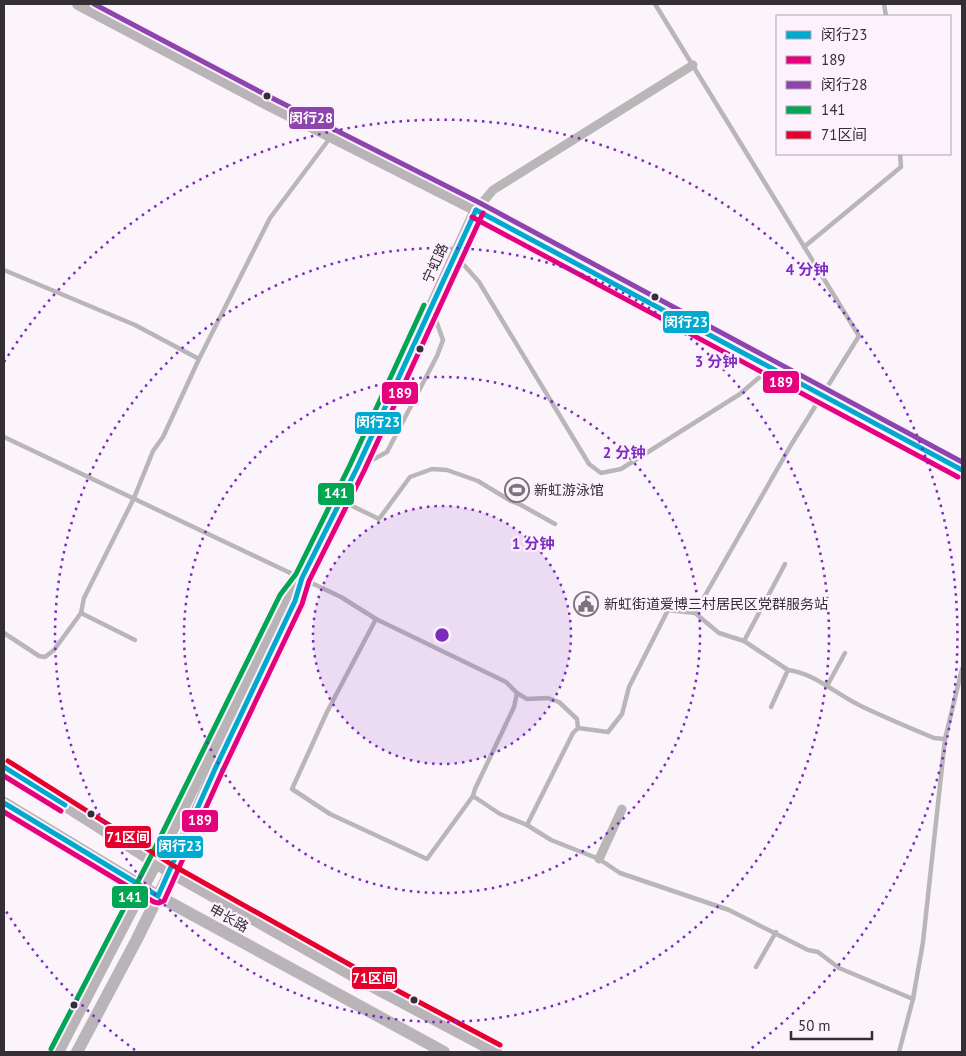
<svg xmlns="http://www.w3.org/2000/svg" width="966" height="1056" font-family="'PT Sans','Noto Sans SC',sans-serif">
  <rect width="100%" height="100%" fill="#fbf4fb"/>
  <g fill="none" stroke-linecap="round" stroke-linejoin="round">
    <g stroke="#b9b6b7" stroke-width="4.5">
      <path d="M 655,4 L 859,336 L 791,445 L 695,613"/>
      <path d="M 884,4 L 886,16"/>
      <path d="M 804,247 L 901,167 L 900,154"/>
      <path d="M 456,256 L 479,282 L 589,464 L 601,473 L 621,469 L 740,394 L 769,369"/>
      <path d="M 4,270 L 135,325 L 199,359"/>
      <path d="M 4,437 L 341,597 L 376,619 L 506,682 L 517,693 L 527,699 L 548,698 L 559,702 L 577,719 L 578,728 L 573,733 L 527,825"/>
      <path d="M 361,466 L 387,452 L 437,356 L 443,340 L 433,312"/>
      <path d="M 342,501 L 379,519 L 410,477 L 432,469 L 447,470 L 478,481 L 511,501 L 521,505 L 555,524"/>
      <path d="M 81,613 L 135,640"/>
      <path d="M 376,619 L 327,712 L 292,789 L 330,814 L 427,859 L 473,796 L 475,789 L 514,707 L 517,693"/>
      <path d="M 4,633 L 39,656 L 45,657 L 54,650 L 81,613 L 84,598 L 134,498 L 153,451 L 163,437 L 199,359 L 270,218 L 330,138"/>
      <path d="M 744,641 L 785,564"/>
      <path d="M 827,686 L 845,653"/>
      <path d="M 771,707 L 788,670"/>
      <path d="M 578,728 L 608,732 L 622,714 L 629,687 L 668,610 L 695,613 L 719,633 L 744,641 L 788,670 C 815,673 838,696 863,707 C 886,718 910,728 934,738 L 945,739"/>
      <path d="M 473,796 L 500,814 L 527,825 L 551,840 L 599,859 L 620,873 L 729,910 L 808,950 L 818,952 L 839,968 L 913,999"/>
      <path d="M 756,967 L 776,932"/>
      <path d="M 899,1052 L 913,999 L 923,942 L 945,739 L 962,669"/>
    </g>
    <g stroke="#b9b6b7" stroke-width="9">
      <path d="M 476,210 L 493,190 L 693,65"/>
      <path d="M 599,859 L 622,809"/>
    </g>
    <g stroke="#b9b4b7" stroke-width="12">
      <path d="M 78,4 L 265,103 L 476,210 L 962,470"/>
      <path d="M 4,767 L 170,872 L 366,983 L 496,1052"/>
      <path d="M 4,803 L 158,896 L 444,1052"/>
      <path d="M 58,1052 L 156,863 L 287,598 L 302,578 L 357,468 L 476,210"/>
      <path d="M 77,1052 L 136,941 L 170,872 L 215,769 L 275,643"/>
    </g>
    <defs>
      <g id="bus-1">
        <path d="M 476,210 L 962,470"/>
        <path d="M 4,767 L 65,805"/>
        <path d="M 4,803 L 158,896 L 215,769 L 295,601 L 302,578 L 357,468 L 476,210"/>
      </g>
      <g id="bus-2">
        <path d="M 472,217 L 958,477"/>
        <path d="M 4,776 L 61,811"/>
        <path d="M 4,812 L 154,902 L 159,903 L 164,901 L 222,772 L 302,604 L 309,581 L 364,471 L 483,213"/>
      </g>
      <path id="bus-3" d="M 94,4 L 268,96 L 480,203 L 962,462"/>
      <path id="bus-4" d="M 51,1049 L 149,860 L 280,595 L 296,574 L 350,465 L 424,305"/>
      <path id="bus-5" d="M 8,761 L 174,866 L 370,976 L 500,1045"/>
    </defs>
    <use href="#bus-1" stroke="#fef1fe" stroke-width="9"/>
    <use href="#bus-2" stroke="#fef1fe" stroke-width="9"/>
    <use href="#bus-3" stroke="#fef1fe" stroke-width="9"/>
    <use href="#bus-4" stroke="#fef1fe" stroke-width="9"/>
    <use href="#bus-5" stroke="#fef1fe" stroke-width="9"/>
    <use href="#bus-1" stroke="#00a9ce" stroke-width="5"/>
    <use href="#bus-2" stroke="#e5007d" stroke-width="5"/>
    <use href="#bus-3" stroke="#8e44ad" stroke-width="5"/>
    <use href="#bus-4" stroke="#00a651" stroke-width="5"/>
    <use href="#bus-5" stroke="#e4002b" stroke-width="5"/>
  </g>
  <circle cx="442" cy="635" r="129" fill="#7b2cbf" fill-opacity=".12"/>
  <g fill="none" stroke="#7b2cbf" stroke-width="2.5" stroke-dasharray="2.5 5">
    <circle cx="442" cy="635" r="129"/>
    <circle cx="442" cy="635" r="258"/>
    <circle cx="442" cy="635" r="387"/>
    <path d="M135 1050A516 516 0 0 1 4 908M4 362A516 516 0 1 1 749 1050"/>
  </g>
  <defs>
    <symbol id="stadium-ring" viewBox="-11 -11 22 22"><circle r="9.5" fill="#fef1fe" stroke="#7a747a" stroke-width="1.5"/><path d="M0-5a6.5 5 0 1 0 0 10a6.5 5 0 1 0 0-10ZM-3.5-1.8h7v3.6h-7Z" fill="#7a747a"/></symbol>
    <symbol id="civic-ring" viewBox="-11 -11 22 22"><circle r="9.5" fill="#fef1fe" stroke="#7a747a" stroke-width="1.5"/><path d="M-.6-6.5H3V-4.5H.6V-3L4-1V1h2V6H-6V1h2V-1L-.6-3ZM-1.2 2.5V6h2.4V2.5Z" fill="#7a747a"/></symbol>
  </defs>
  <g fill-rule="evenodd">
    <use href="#stadium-ring" x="503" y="476" width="28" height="28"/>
    <use href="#civic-ring" x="572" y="590" width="28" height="28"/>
  </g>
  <g fill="#342f34" stroke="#fef1fe" stroke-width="2">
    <circle cx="267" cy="96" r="4.5"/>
    <circle cx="655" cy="297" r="4.5"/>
    <circle cx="420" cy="349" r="4.5"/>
    <circle cx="91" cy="814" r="4.5"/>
    <circle cx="414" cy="1000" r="4.5"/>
    <circle cx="74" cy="1005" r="4.5"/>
  </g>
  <g text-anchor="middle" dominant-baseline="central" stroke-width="4.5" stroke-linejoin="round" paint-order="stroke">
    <g font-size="14" fill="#342f34" stroke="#fef1fe">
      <text transform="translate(435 263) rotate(-66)">宁虹路</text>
      <text transform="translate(229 918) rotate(29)">申长路</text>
    </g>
    <g font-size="14" fill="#342f34" stroke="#fef1fe" text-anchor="start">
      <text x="534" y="490">新虹游泳馆</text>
      <text x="604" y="604">新虹街道爱博三村居民区党群服务站</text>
    </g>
  </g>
  <circle cx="442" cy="635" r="8" fill="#7b2cbf" stroke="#fef1fe" stroke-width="2.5"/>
  <g font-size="15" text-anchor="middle" font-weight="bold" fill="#7b2cbf" stroke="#fef1fe" stroke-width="4.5" stroke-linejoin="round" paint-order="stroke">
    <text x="807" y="275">4 分钟</text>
    <text x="716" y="367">3 分钟</text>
    <text x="624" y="458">2 分钟</text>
    <text x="533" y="549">1 分钟</text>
  </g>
  <g stroke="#fef1fe" stroke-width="2">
    <rect x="288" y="106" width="47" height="24" rx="5" fill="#8e44ad"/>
    <rect x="662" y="310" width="48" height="24" rx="5" fill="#00a9ce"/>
    <rect x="762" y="370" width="38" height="24" rx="5" fill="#e5007d"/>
    <rect x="381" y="381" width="38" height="24" rx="5" fill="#e5007d"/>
    <rect x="354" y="411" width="48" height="24" rx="5" fill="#00a9ce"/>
    <rect x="317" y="482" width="38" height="24" rx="5" fill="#00a651"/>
    <rect x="181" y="809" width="38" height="24" rx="5" fill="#e5007d"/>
    <rect x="104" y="825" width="48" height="24" rx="5" fill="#e4002b"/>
    <rect x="156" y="835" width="48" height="24" rx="5" fill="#00a9ce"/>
    <rect x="111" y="885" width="38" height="24" rx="5" fill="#00a651"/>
    <rect x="351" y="966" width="47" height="24" rx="5" fill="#e4002b"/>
  </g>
  <g font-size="14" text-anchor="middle" font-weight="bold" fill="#fff">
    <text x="311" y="123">闵行28</text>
    <text x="686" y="327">闵行23</text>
    <text x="781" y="387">189</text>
    <text x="400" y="398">189</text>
    <text x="378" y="427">闵行23</text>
    <text x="336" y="498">141</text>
    <text x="200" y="825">189</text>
    <text x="128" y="842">71区间</text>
    <text x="180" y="851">闵行23</text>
    <text x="130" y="902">141</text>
    <text x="374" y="983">71区间</text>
  </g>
  <rect width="966" height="1056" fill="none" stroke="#342f34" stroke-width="10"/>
  <rect x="776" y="15" width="175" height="140" fill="#fef1fe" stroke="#ada3ad"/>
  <rect x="786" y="31" width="25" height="8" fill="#00a9ce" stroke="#ada3ad"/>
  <text x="821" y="40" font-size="15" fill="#342f34">闵行23</text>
  <rect x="786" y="56" width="25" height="8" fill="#e5007d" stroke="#ada3ad"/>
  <text x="821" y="65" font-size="15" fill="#342f34">189</text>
  <rect x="786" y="81" width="25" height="8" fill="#8e44ad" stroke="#ada3ad"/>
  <text x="821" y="90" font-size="15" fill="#342f34">闵行28</text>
  <rect x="786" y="106" width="25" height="8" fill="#00a651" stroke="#ada3ad"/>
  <text x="821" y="115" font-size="15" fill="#342f34">141</text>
  <rect x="786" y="131" width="25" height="8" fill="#e4002b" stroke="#ada3ad"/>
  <text x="821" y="140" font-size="15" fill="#342f34">71区间</text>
  <path d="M791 1031v8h81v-8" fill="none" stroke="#342f34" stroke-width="2.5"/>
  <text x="798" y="1031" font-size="15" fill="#342f34" stroke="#fef1fe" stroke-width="4" paint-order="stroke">50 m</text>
</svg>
